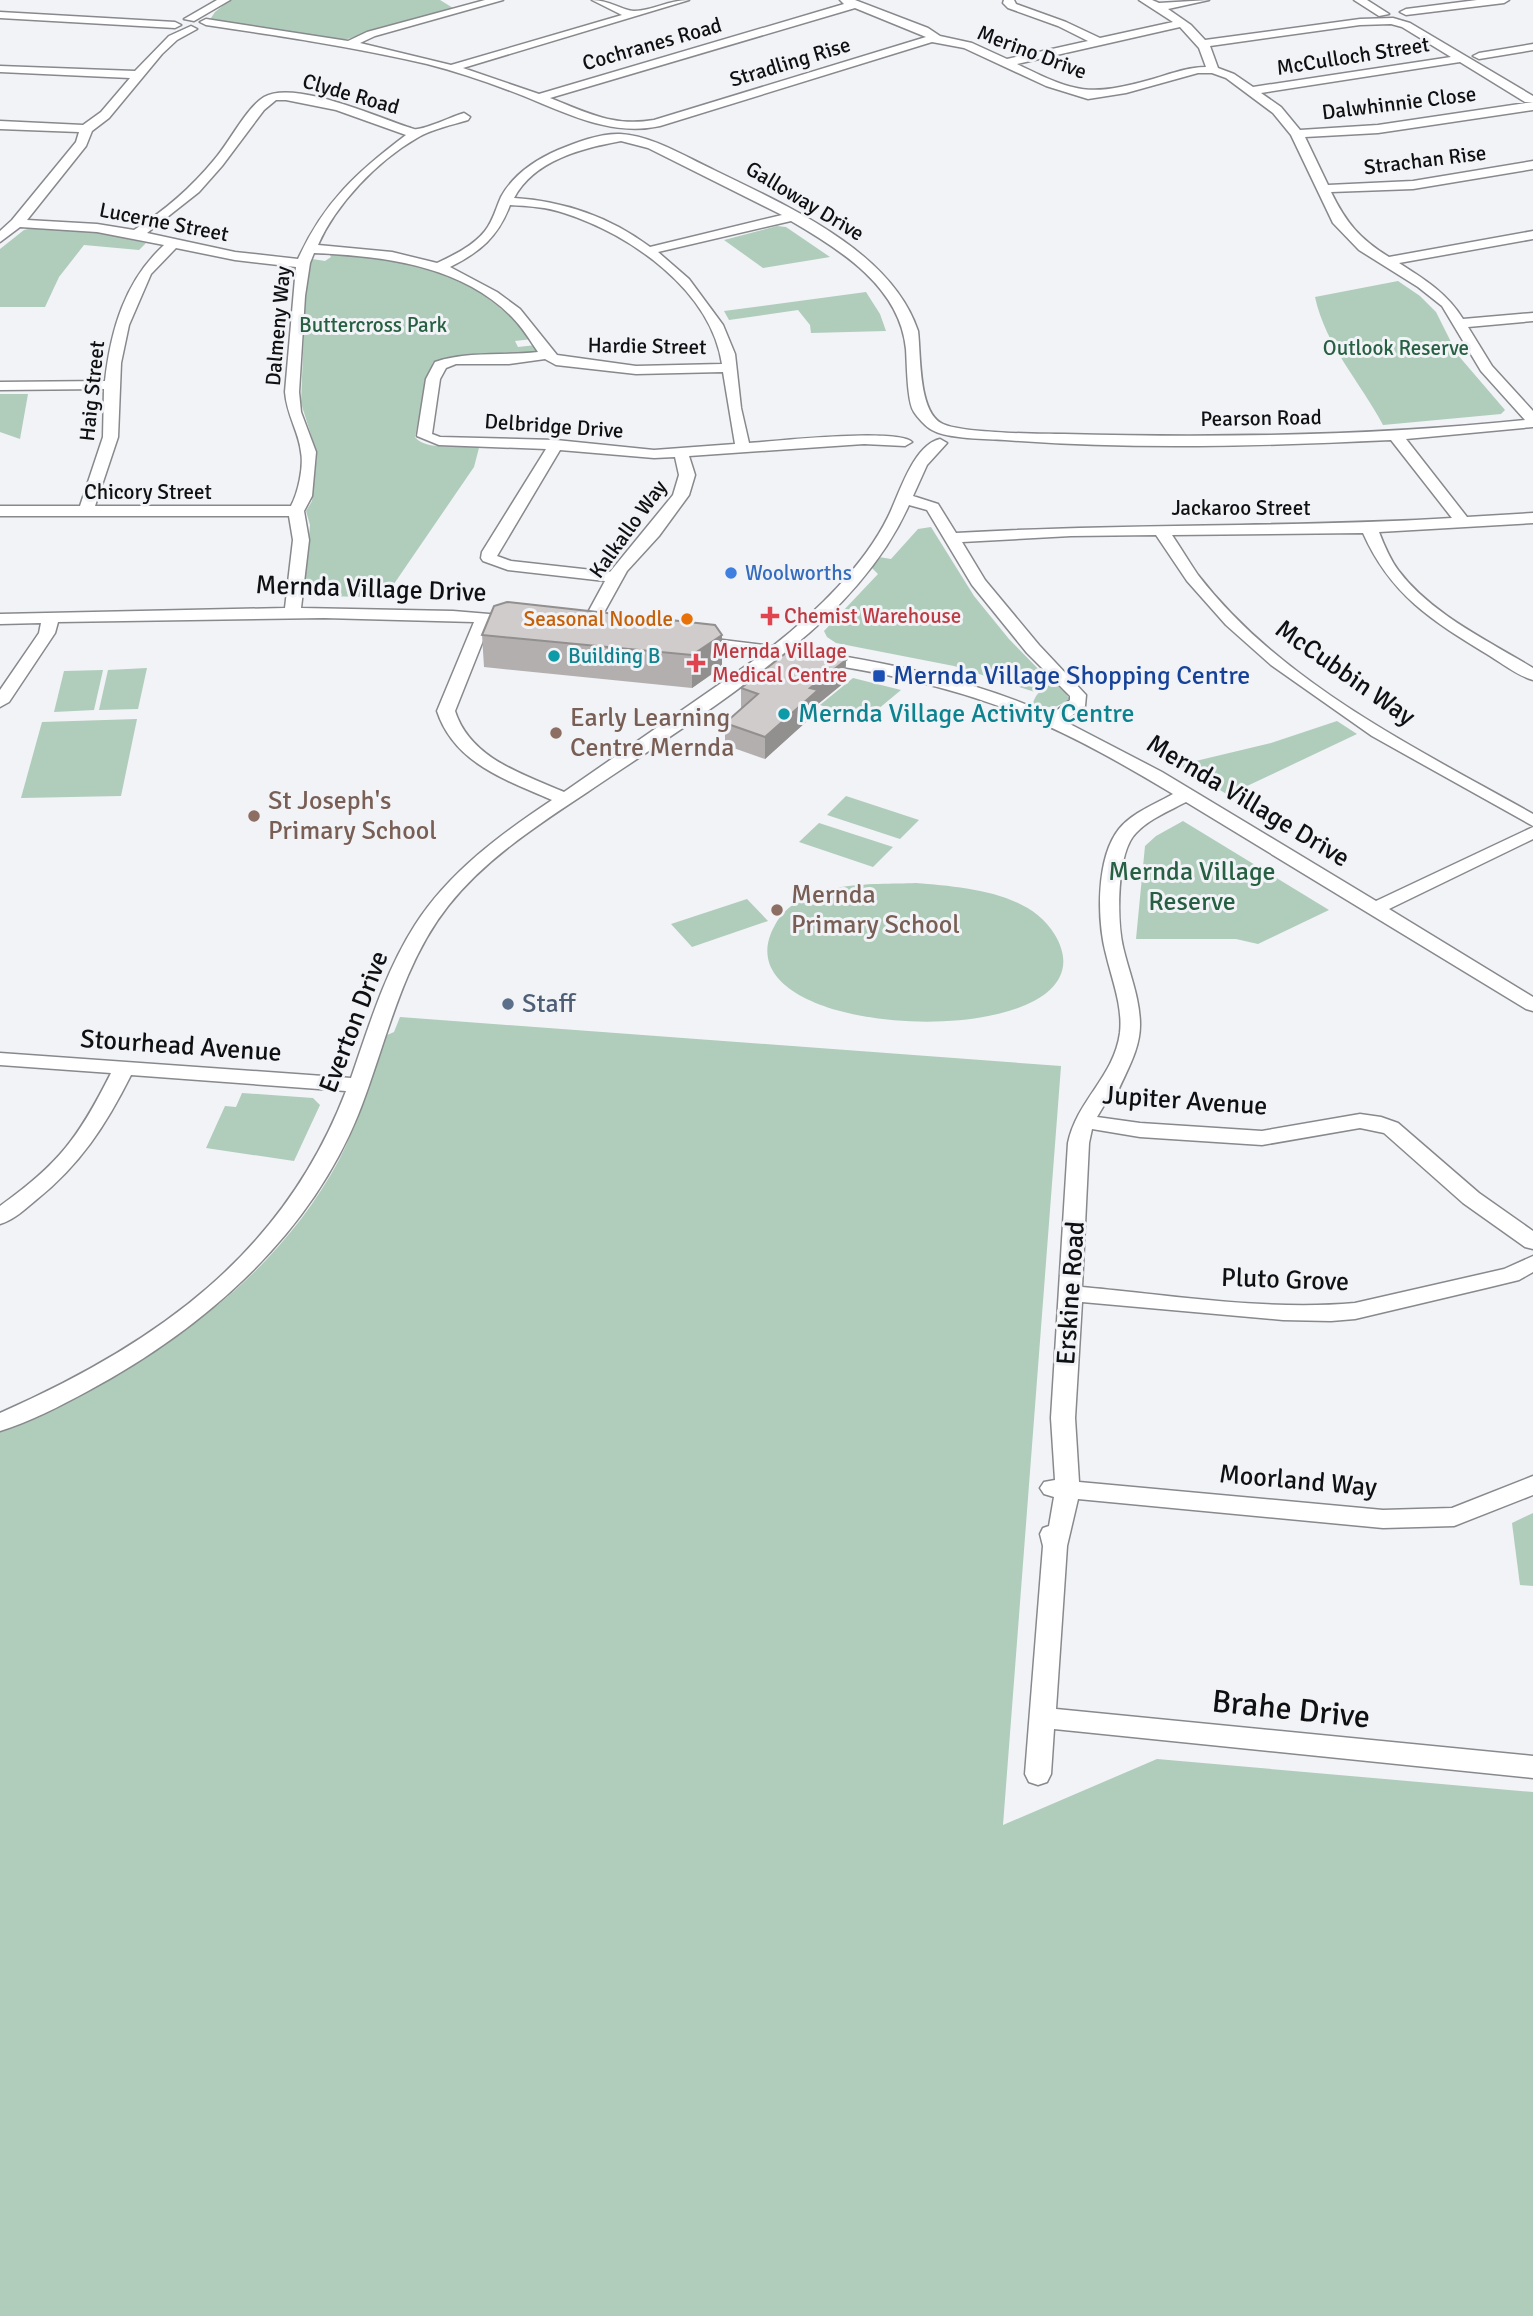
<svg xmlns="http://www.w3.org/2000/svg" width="1533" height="2316" font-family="Signika,sans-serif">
  <rect width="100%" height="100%" fill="#f1f3f7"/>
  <g fill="#b0ccbb">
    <path d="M 230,0 L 440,0 L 453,8 L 344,40 L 213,21 L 211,18 L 215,12 Z"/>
    <path d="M 777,226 L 786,227 L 830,257 L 763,268 L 724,240 Z"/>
    <path d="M 32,228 L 101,233 L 146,243 L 139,250 L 84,245 L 59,277 L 45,307 L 0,307 L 0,249 L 24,230 Z"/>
    <path d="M 328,252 C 418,259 470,270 532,339 L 515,341 L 518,347 L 536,345 L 537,349 C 522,363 458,352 433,362 L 426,383 L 415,437 C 426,452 463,444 480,444 L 474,467 L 385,597 L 304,596 L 310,525 L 306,511 L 312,501 L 317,454 L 301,403 L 306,279 L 312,259 L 325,261 L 331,257 Z"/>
    <path d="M 1398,281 L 1420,296 L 1436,312 L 1457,354 L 1505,410 L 1501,414 L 1383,425 C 1360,381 1326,347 1315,297 Z"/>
    <path d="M 866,292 L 880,314 L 886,331 L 811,333 L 810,325 L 798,310 L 729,320 L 724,311 Z"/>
    <path d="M 0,394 L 28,394 L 20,439 L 0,432 Z"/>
    <path d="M 931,527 L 974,596 L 1009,639 L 1050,681 L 1035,692 L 954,666 L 836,643 L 827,637 L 824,631 L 878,574 L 872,568 L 879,557 L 891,559 L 918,529 Z"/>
    <path d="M 147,668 L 138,709 L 99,710 L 108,670 Z"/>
    <path d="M 103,670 L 94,710 L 54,712 L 64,671 Z"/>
    <path d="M 853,678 L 901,690 L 865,720 L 820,705 Z"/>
    <path d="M 1054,683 L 1066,693 L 1070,700 L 1053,708 L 1033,704 C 1034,695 1045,685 1054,683 Z"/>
    <path d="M 137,719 L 121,796 L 21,798 L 42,722 Z"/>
    <path d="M 1337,721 L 1357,734 L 1228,795 L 1179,765 L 1271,743 Z"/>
    <path d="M 846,796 L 919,820 L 900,839 L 827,815 Z"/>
    <path d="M 1183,821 L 1329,910 L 1258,944 L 1236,939 L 1136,939 L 1145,846 L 1156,836 Z"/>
    <path d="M 819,823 L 893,847 L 873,867 L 799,842 Z"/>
    <path d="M 916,883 C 962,887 1029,891 1055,935 C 1127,1057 706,1047 775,925 C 801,879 871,885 916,883 Z"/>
    <path d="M 747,899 L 768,921 L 692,947 L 671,924 Z"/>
    <path d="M 400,1017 L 1061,1066 L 1003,1825 L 1157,1759 L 1533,1792 L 1533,2316 L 0,2316 L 0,1432 L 21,1423 C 67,1398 116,1374 161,1346 C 232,1302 299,1235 339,1160 C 359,1121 371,1077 385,1036 L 394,1032 Z"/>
    <path d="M 242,1093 L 313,1098 L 320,1105 L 294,1161 L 206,1148 L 225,1106 L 236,1107 Z"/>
    <path d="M 1533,1513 L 1533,1586 L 1520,1585 L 1512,1523 Z"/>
  </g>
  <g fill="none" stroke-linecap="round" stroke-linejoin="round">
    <defs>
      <g id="minor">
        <path d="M 217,0 L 230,0 L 194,21 L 184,19 Z"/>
        <path d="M 485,0 L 503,0 L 375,36 L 360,43 L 451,65 L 622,15 L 592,0 C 609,0 624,11 634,11 C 652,11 668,0 689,0 L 463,68 L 539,94 L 844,4 L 840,0 L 855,0 L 928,28 L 940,36 L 972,43 L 1007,59 L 1088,41 L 1058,26 L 1008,8 L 1003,3 L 1004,0 L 1014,0 L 1016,4 L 1066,22 L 1100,38 L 1173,22 L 1139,0 L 1152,0 L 1159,3 L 1209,0 L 1168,9 L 1191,25 L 1205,40 L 1360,19 L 1393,18 L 1410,23 L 1533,96 L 1533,102 L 1525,102 L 1460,62 L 1261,93 L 1281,107 L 1300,130 L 1378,125 L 1533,102 L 1533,110 L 1378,133 L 1305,137 L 1328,185 L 1413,181 L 1533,161 L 1533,169 L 1413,189 L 1331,192 C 1346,223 1360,239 1389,257 L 1533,231 L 1533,239 L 1399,263 C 1424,279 1447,293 1463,319 L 1533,313 L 1533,321 L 1468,327 L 1492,366 L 1533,411 L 1533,427 L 1406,439 L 1467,517 L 1533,513 L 1533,523 L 1379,532 C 1384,545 1390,559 1398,570 C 1431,614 1487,640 1533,668 L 1533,680 C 1518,676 1503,664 1490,656 C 1433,621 1391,596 1363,533 L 1172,535 C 1181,548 1189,562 1198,575 C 1282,684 1416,748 1533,814 L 1533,826 L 1372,736 L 1271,665 L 1226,625 L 1187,581 L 1156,535 L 1071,536 L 962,542 L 985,580 L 1039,645 L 1086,695 L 1085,706 L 1064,721 L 1162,772 L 1376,901 L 1533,827 L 1533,839 L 1389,909 L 1533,997 L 1533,1011 L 1526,1009 L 1186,802 C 1169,811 1149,819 1136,833 C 1116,853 1117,921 1123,947 C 1129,973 1140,998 1140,1025 C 1140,1049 1127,1070 1118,1091 L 1115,1096 L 1109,1097 L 1097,1117 L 1140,1123 L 1262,1131 L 1360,1114 L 1381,1117 L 1398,1123 L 1479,1193 L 1533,1231 L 1533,1249 L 1525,1247 L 1463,1203 L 1384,1133 L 1360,1128 L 1262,1145 L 1140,1137 L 1092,1129 L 1089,1143 L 1082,1287 C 1171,1295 1266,1311 1355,1303 L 1504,1269 L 1533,1256 L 1533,1272 L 1519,1280 L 1486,1288 L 1355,1319 L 1331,1321 L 1283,1320 L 1082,1302 L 1075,1418 L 1079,1482 L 1383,1510 L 1452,1508 L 1533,1476 L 1533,1495 L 1454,1526 L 1383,1528 L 1078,1499 L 1067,1546 L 1056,1709 L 1533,1756 L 1533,1778 L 1054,1729 L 1051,1774 L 1047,1782 L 1038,1785 L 1029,1782 L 1025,1774 L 1043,1546 L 1040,1534 L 1043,1528 L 1049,1526 L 1054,1497 L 1044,1494 L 1040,1488 L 1044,1482 L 1055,1480 L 1051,1418 L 1068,1143 C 1077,1100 1114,1077 1120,1033 C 1123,1006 1112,980 1106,954 C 1097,920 1096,858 1119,829 C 1132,813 1155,804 1173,794 C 1126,766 1078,738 1027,717 C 948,684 864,669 780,657 C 720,705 653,748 589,791 C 539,824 485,859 448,906 C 400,967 386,1045 358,1115 C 308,1238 203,1329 88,1391 C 60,1406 30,1422 0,1431 L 0,1413 C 156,1344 283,1255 346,1091 L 131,1075 C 106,1125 80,1165 36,1200 C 25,1209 14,1220 0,1224 L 0,1206 C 59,1164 79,1137 111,1073 L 0,1065 L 0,1053 L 351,1078 C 369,1026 385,972 415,925 C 449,872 501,834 552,800 C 506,780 454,763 437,711 L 474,622 L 324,618 L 58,622 L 55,633 L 9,702 L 0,707 L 0,690 L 39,633 L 41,623 L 0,624 L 0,614 L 285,608 L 293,540 L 289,516 L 0,516 L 0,506 L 80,506 L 103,437 L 104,389 L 0,390 L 0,382 L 105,381 C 111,329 125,281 164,245 L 97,232 L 20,227 L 0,242 L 0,231 L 12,220 L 76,142 L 79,132 L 0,129 L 0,121 L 83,125 L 101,112 L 130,78 L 0,72 L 0,66 L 135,71 L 169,36 L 191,26 L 197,29 L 177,40 L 162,54 L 109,118 L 92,131 L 86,146 L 27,220 L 97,224 L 134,230 C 164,211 191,188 214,160 C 229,143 246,108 264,97 C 295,79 381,119 414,129 C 422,131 453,116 464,113 L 470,117 L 468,120 C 452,125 432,129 417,138 C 377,161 336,204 318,245 L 392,252 L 437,263 C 454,255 473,246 485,231 C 493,221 496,208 501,197 C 513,175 535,160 558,150 C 575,143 600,133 620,134 C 653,136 684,156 714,170 C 785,205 891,250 918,331 C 921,356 918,413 943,424 C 962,433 1040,434 1064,434 C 1218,438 1372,436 1525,420 L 1481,371 L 1442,306 L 1418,287 L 1359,250 L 1333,223 L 1291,135 L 1273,113 L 1226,78 L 1212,73 L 1198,73 L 1126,93 L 1088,99 L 1046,86 L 964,48 L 932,42 L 660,126 C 606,138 558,108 508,90 C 482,80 454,71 427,64 C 354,47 280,36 206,25 L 200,22 L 206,19 L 348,41 L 367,32 ZM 855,8 L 926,37 L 654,120 C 613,127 588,113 550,98 ZM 1391,24 L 1402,27 L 1451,57 L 1253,87 L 1234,74 L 1218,68 L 1210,46 L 1360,25 ZM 1180,27 L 1199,48 L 1206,67 C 1188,67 1170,74 1153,79 C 1089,97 1076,93 1017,64 ZM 286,100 L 336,110 L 406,135 C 357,172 324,202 298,259 L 235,252 L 147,233 L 199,192 L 222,166 L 264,110 L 276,100 ZM 621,141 L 648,148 L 782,215 L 650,247 C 610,217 563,201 514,198 C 534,160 583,148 621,141 ZM 510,205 C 528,206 547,207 564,213 C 630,234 711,290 722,364 L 636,366 L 557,355 L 520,309 L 497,292 L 450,267 C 480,252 498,237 510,205 ZM 791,221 C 841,250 900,287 906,349 C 907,363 907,402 914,412 C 917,417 926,427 932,430 C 947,439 988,439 1005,440 C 1133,450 1263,446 1391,440 L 1452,518 C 1287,528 1121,523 956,533 L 938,504 L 913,496 L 927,465 L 947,443 L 940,439 C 913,445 899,495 888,517 C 864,566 815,613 773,646 L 690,636 L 688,640 L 696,645 L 763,654 L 564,792 C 522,774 470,758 455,711 L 490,623 L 518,625 L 526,620 L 524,617 L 453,611 L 301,608 L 309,540 L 304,511 L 312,496 L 316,452 L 301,412 L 299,392 L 305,296 L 310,263 L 314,253 C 383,256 461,265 512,317 C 522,327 530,340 538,352 C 504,356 467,351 435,362 L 426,379 L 417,436 L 439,445 L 546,449 L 482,552 L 481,558 L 483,561 L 508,570 L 605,581 L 580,627 L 588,632 L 596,627 L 627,571 L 659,536 L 689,495 L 695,475 L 689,456 L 864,444 L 905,446 L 912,442 C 897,428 776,441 749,443 L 741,408 L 735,354 L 723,325 L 689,279 L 658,252 ZM 176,248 L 235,260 L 296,267 L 285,392 C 287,416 299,432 301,452 C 304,467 298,493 291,506 L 95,506 L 118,437 L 121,363 L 129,325 L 151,274 ZM 545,359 L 556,365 L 636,374 L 723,372 L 735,444 L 654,450 L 556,440 L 440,437 L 432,434 L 440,379 L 446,368 L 456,364 L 509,364 ZM 560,450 L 654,458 L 675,457 L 679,475 L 673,495 L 610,572 L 511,561 L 497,556 ZM 909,505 L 927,510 L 972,585 L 1027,653 L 1070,696 L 1070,700 L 1051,715 C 969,678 879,661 791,648 C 838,611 884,561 909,505 Z"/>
        <path d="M 1354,0 L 1367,0 L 1389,14 L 1379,16 Z"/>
        <path d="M 1477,0 L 1509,0 L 1504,3 L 1406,15 L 1400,12 L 1406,9 Z"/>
        <path d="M 0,12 L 175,22 L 181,25 L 175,28 L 0,18 Z"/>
        <path d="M 1533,44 L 1533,50 L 1479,59 L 1473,56 L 1479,53 Z"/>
      </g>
    </defs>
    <use href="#minor" stroke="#88898d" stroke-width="3"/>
    <use href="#minor" fill="#fff" fill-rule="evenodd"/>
  </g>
  <g fill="#b4afaf">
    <path d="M 482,635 L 722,635 L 722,667 L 692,688 L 484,667 Z"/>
    <path d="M 800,658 L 846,660 L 845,682 L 818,704 L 817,712 L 765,759 L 725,745 L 725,723 L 741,709 L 741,688 Z"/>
  </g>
  <g fill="#928f8f">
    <path d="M 722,635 L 722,667 L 692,688 L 692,655 Z"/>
    <path d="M 846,660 L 845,682 L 818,704 L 817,712 L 765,759 L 765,737 L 810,688 Z"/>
  </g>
  <g fill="#d1cccc" stroke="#928f8f" stroke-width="2">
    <path d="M 507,602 L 715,625 L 722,635 L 692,655 L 482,635 L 494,606 Z"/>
    <path d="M 813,649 L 846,660 L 810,688 L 818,690 L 765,737 L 725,723 L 758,694 L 741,688 L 786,653 L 800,658 Z"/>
  </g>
  <circle fill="#3f7fe0" stroke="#f1f3f7" stroke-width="2.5" cx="731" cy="573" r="7"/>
  <g fill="#e0444e" stroke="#f1f3f7" stroke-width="2.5">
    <path d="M766.5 605.5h7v7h7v7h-7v7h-7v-7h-7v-7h7z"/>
    <path d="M692.5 652.5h7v7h7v7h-7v7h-7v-7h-7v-7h7z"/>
  </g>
  <circle fill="#e8710a" stroke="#f1f3f7" stroke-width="2.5" cx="687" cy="619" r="7"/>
  <g fill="#0f9aa8" stroke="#f1f3f7" stroke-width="2.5">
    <circle cx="554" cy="656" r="7"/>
    <circle cx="784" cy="714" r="7"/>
  </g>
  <rect fill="#1a4fb4" stroke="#f1f3f7" stroke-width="2.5" x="872" y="669" width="14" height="14" rx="3.5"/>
  <g fill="#8d6e63" stroke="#f1f3f7" stroke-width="2.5">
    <circle cx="556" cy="733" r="7"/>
    <circle cx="254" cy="816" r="7"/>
    <circle cx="777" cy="910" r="7"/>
  </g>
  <circle fill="#5c6f8a" stroke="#f1f3f7" stroke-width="2.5" cx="508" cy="1004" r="7"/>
  <g text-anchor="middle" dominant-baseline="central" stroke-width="6" stroke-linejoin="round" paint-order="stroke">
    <g font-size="21" fill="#0f1011" stroke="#f1f3f7">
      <text transform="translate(652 44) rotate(-16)">Cochranes Road</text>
      <text transform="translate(1032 52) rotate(21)">Merino Drive</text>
      <text transform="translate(1353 56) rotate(-9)">McCulloch Street</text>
      <text transform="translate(790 62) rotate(-17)">Stradling Rise</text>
      <text transform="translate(351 94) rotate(16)">Clyde Road</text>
      <text transform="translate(1399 103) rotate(-7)">Dalwhinnie Close</text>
      <text transform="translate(1425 160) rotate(-7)">Strachan Rise</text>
      <text transform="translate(805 201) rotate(31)">Galloway Drive</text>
      <text transform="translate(164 222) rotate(11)">Lucerne Street</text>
      <text transform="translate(278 326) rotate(-85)">Dalmeny Way</text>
      <text transform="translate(647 346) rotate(1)">Hardie Street</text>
      <text transform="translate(92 391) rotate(-84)">Haig Street</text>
      <text transform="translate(1261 418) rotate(-1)">Pearson Road</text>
      <text transform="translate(554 426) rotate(4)">Delbridge Drive</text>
      <text x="148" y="492">Chicory Street</text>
      <text x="1241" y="508">Jackaroo Street</text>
      <text transform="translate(628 529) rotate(-54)">Kalkallo Way</text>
    </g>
    <g font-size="21" fill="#265f41" stroke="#f1f3f7">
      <text x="373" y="325">Buttercross Park</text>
      <text x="1396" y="348">Outlook Reserve</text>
    </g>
    <g font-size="21" fill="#366cbe" stroke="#f1f3f7" text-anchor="start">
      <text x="745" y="573">Woolworths</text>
    </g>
    <g font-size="21" fill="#be3a42" stroke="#f1f3f7" text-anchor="start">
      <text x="784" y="616">Chemist Warehouse</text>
      <text x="712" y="651">Mernda Village<tspan x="712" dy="24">Medical Centre</tspan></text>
    </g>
    <g font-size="21" fill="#c56008" stroke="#f1f3f7" text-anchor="end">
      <text x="673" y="619">Seasonal Noodle</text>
    </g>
    <g font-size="21" fill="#0d838f" stroke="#f1f3f7" text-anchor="start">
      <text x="568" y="656">Building B</text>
    </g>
    <g font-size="26" fill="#0f1011" stroke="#f1f3f7">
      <text transform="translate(371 589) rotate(2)">Mernda Village Drive</text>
      <text transform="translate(1345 673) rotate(35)">McCubbin Way</text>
      <text transform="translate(1248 801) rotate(31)">Mernda Village Drive</text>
      <text transform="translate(354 1022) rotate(-69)">Everton Drive</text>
      <text transform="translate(181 1046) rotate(4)">Stourhead Avenue</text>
      <text transform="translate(1185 1101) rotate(4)">Jupiter Avenue</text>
      <text transform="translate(1285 1280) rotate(2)">Pluto Grove</text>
      <text transform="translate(1071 1293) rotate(-86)">Erskine Road</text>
      <text transform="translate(1298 1481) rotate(5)">Moorland Way</text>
    </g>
    <g font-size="26" fill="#164399" stroke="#f1f3f7" text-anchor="start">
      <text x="893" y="676">Mernda Village Shopping Centre</text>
    </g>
    <g font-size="26" fill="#0d838f" stroke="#f1f3f7" text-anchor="start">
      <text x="798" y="714">Mernda Village Activity Centre</text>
    </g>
    <g font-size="26" fill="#785e54" stroke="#f1f3f7" text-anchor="start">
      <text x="570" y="718">Early Learning<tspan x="570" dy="30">Centre Mernda</tspan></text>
      <text x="268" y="801">St Joseph's<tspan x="268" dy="30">Primary School</tspan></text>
      <text x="791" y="895">Mernda<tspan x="791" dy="30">Primary School</tspan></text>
    </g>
    <g font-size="26" fill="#265f41" stroke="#f1f3f7">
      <text x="1192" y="872">Mernda Village<tspan x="1192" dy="30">Reserve</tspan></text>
    </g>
    <g font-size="26" fill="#4e5e75" stroke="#f1f3f7" text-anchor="start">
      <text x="522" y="1004">Staff</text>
    </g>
    <g font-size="32" fill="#0f1011" stroke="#f1f3f7">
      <text transform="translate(1291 1709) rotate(6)">Brahe Drive</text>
    </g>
  </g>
</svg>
